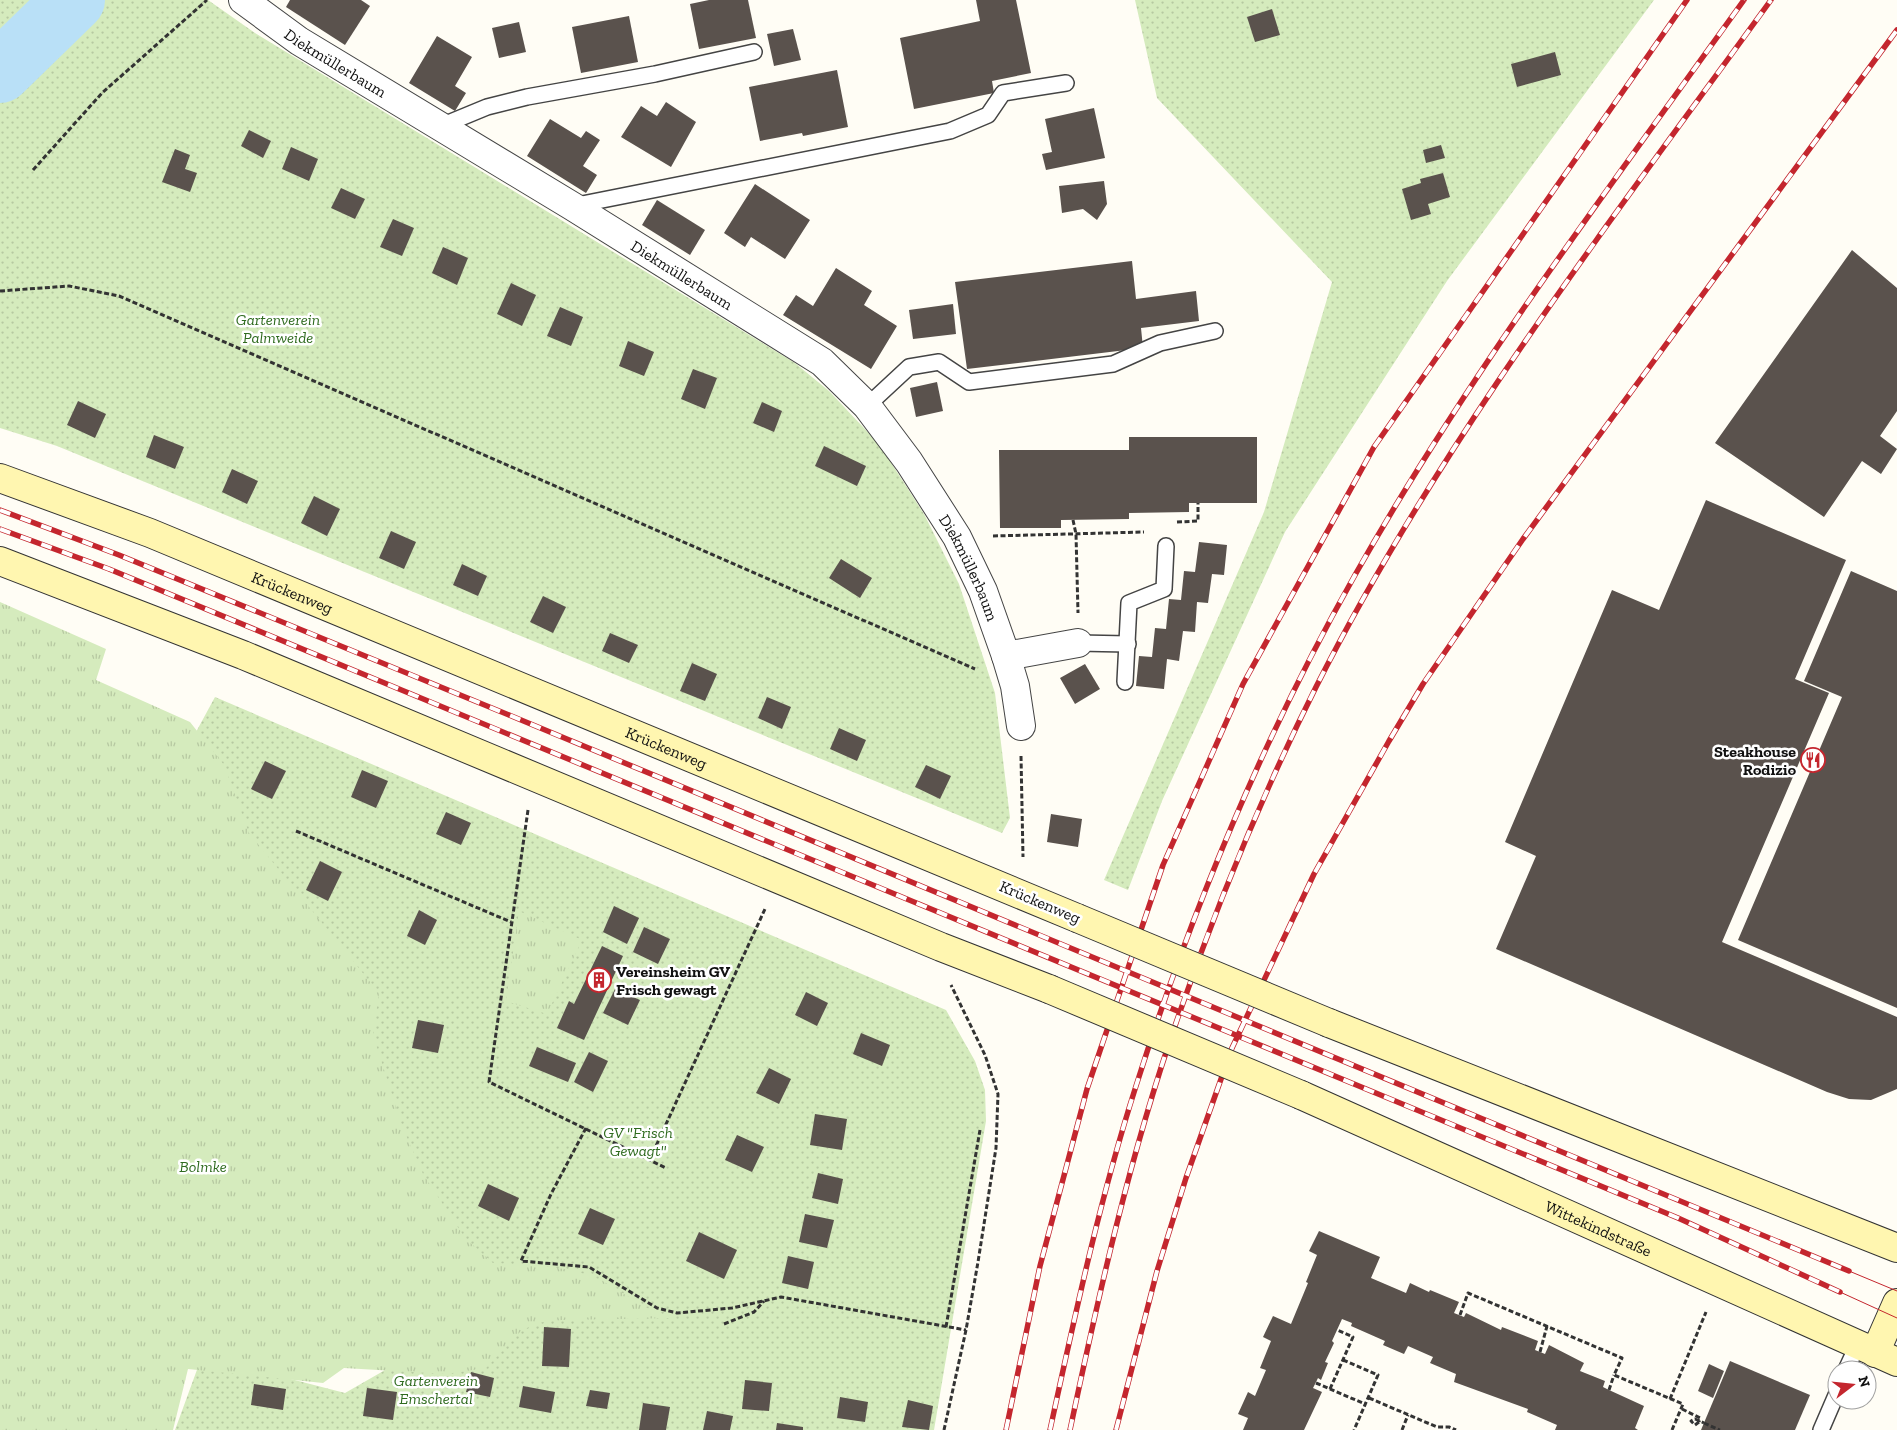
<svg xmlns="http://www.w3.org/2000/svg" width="1897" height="1430" font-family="'Zilla Slab',serif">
  <defs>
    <pattern id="grass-dots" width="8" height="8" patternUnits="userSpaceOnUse" patternTransform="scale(1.25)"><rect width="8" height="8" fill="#d5ebbd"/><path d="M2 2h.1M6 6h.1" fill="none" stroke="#b6c8a1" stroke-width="1.8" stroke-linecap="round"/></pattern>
    <pattern id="park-tufts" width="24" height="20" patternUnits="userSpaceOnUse" patternTransform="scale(1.25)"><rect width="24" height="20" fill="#d5ebbd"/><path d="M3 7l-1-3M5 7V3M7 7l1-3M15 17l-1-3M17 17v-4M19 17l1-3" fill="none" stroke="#b6c8a1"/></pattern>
  </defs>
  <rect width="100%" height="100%" fill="#fffdf5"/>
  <g fill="url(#grass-dots)">
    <path d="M 0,0 L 208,0 L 255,33 L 795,363 L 829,391 L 879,444 L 924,514 L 959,584 L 995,693 L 1010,818 L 1002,833 L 57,446 L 0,428 Z"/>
    <path d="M 1135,0 L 1654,0 L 1447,281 L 1285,532 L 1162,801 L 1128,890 L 1104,880 L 1264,512 L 1332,282 L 1157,98 Z"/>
    <path d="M 215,697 L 946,1010 L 975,1061 L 985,1090 L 986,1121 L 934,1430 L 175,1430 L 202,1356 L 345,1393 L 427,1346 L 196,732 Z"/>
  </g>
  <g fill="url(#park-tufts)">
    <path d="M 0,602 L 106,649 L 96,680 L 190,722 L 224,765 L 249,833 L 379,993 L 373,1035 L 402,1126 L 423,1174 L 465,1238 L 493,1263 L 538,1265 L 576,1271 L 601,1280 L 647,1308 L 673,1318 L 561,1320 L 536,1323 L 520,1332 L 486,1368 L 446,1374 L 344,1368 L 323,1383 L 188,1369 L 173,1430 L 0,1430 Z"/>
    <path d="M 519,911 L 582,940 L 547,1014 L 506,1001 Z"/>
  </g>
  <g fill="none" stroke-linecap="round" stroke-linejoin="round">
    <path stroke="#b9e0f7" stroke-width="62" d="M 0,72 L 74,0"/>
  </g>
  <g fill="#5a524d">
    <path d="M 290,0 L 361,0 L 370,6 L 345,45 L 286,7 Z"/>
    <path d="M 709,0 L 748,0 L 756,38 L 699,49 L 690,4 Z"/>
    <path d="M 976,0 L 1016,0 L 1031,73 L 992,81 L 994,93 L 914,109 L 900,38 L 980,21 Z"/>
    <path d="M 1272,9 L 1280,35 L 1255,42 L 1247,17 Z"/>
    <path d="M 629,16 L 638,62 L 581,73 L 572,27 Z"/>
    <path d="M 519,22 L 526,52 L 499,58 L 492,28 Z"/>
    <path d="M 793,29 L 801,60 L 774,66 L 767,34 Z"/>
    <path d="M 437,36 L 472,57 L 455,86 L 466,93 L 455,111 L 409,83 Z"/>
    <path d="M 1555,52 L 1561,75 L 1517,87 L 1511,64 Z"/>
    <path d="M 837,70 L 848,127 L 803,136 L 802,133 L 760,141 L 749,87 Z"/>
    <path d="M 666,102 L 696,122 L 671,167 L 621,137 L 641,106 L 657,116 Z"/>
    <path d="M 1094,108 L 1105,158 L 1046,170 L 1042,154 L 1052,152 L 1045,119 Z"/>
    <path d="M 550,119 L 581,138 L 586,131 L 600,140 L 583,166 L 597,175 L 586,193 L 527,156 Z"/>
    <path d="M 249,130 L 271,141 L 263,158 L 241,146 Z"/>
    <path d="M 1441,145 L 1445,158 L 1426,163 L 1423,150 Z"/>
    <path d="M 291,147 L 318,159 L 309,181 L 282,169 Z"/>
    <path d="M 175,149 L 190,155 L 185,169 L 197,173 L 190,192 L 162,182 Z"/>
    <path d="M 1443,173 L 1450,197 L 1428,204 L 1431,214 L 1411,220 L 1402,189 L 1421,183 L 1420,179 Z"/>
    <path d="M 1104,181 L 1107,204 L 1097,220 L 1083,209 L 1062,213 L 1059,186 Z"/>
    <path d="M 755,184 L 810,220 L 785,259 L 751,237 L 745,247 L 724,233 Z"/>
    <path d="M 341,188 L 365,199 L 355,219 L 331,208 Z"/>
    <path d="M 657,200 L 705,230 L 690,255 L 642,225 Z"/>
    <path d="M 393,219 L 414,228 L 402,256 L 380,247 Z"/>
    <path d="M 443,247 L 468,258 L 457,285 L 432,273 Z"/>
    <path d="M 1852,250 L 1897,288 L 1897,411 L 1880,436 L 1897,449 L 1881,474 L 1862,461 L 1824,517 L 1715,443 Z"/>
    <path d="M 1132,261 L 1136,299 L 1196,291 L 1199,321 L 1141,328 L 1143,348 L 967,369 L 955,282 Z"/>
    <path d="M 836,268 L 872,291 L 864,305 L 897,326 L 871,369 L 783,315 L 796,295 L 813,306 Z"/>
    <path d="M 511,283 L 536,295 L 522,326 L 497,314 Z"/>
    <path d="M 953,304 L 956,334 L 913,339 L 909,310 Z"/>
    <path d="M 560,307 L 583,317 L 571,346 L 547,336 Z"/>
    <path d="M 628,341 L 654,352 L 644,376 L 619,366 Z"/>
    <path d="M 693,369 L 717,378 L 705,409 L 681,399 Z"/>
    <path d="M 937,382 L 943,411 L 916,417 L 910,388 Z"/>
    <path d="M 78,401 L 106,414 L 95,438 L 67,425 Z"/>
    <path d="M 762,402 L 782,411 L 774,432 L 753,423 Z"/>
    <path d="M 154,435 L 184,447 L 175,469 L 146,457 Z"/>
    <path d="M 1129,437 L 1257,437 L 1257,503 L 1189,503 L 1189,512 L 1129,513 L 1129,519 L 1061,520 L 1061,528 L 1000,528 L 999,450 L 1129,450 Z"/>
    <path d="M 824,446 L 866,466 L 857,486 L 815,466 Z"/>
    <path d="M 232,469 L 258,481 L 247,504 L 222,492 Z"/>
    <path d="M 314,496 L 340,509 L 327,536 L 301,523 Z"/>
    <path d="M 1706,500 L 1846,560 L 1795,679 L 1829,693 L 1722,942 L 1897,1017 L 1897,1089 L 1871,1100 L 1849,1099 L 1827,1092 L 1496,949 L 1536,856 L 1505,842 L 1612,590 L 1659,610 Z"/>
    <path d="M 391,531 L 416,542 L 404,569 L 379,558 Z"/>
    <path d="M 1199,542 L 1227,545 L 1224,575 L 1212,574 L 1208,603 L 1197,602 L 1195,632 L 1183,631 L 1179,661 L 1167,659 L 1164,689 L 1136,686 L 1139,656 L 1152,657 L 1155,628 L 1166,629 L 1169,599 L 1181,600 L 1184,571 L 1195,572 Z"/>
    <path d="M 841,559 L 872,578 L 860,598 L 829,578 Z"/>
    <path d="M 462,564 L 487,576 L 478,596 L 453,585 Z"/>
    <path d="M 1851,571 L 1897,591 L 1897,1008 L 1738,940 L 1842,697 L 1804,681 Z"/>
    <path d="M 543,596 L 566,607 L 553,633 L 530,622 Z"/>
    <path d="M 610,633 L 638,645 L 629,663 L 602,651 Z"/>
    <path d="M 692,663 L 717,674 L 705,701 L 680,691 Z"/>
    <path d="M 1085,664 L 1100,689 L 1075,704 L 1060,678 Z"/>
    <path d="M 767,697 L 791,707 L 782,729 L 758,718 Z"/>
    <path d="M 839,728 L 866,740 L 857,761 L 830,749 Z"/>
    <path d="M 265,761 L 286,771 L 272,799 L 251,789 Z"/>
    <path d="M 926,765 L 951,776 L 940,799 L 915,787 Z"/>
    <path d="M 362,770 L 388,781 L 376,808 L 351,797 Z"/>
    <path d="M 446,812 L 471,823 L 461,845 L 436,834 Z"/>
    <path d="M 1051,814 L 1082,819 L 1078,847 L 1047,842 Z"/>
    <path d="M 320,861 L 342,872 L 328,901 L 306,890 Z"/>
    <path d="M 614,906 L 639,918 L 627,944 L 603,932 Z"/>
    <path d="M 419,910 L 437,920 L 425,945 L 407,936 Z"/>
    <path d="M 644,927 L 670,939 L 658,964 L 633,952 Z"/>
    <path d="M 602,946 L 623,956 L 584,1040 L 557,1028 L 569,1001 L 574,1004 Z"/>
    <path d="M 615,989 L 640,1000 L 628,1025 L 603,1013 Z"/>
    <path d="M 806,992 L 828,1003 L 817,1026 L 795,1015 Z"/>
    <path d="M 418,1020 L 444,1025 L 438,1053 L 412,1048 Z"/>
    <path d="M 861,1033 L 890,1045 L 882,1066 L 853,1054 Z"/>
    <path d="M 537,1047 L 576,1063 L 568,1082 L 529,1066 Z"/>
    <path d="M 589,1052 L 608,1061 L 593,1092 L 574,1082 Z"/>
    <path d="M 769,1068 L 791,1079 L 779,1104 L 756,1093 Z"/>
    <path d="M 815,1114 L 847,1119 L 842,1150 L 810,1145 Z"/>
    <path d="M 737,1135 L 764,1147 L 752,1172 L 725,1160 Z"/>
    <path d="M 818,1173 L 843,1179 L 838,1204 L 812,1198 Z"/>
    <path d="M 488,1184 L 519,1198 L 509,1221 L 478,1206 Z"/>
    <path d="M 590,1208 L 615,1219 L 603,1245 L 578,1234 Z"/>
    <path d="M 805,1214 L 834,1220 L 827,1248 L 799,1242 Z"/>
    <path d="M 1319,1231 L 1380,1257 L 1371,1278 L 1406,1293 L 1410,1283 L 1429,1292 L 1430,1290 L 1459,1302 L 1454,1313 L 1464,1317 L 1466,1313 L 1501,1330 L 1502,1327 L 1538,1341 L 1535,1350 L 1545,1354 L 1549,1345 L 1584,1363 L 1580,1371 L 1605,1381 L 1603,1387 L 1609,1390 L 1644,1406 L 1635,1428 L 1638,1430 L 1555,1430 L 1557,1425 L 1527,1412 L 1528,1409 L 1454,1382 L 1456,1374 L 1430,1363 L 1433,1357 L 1408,1346 L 1404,1354 L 1383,1345 L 1385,1341 L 1351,1326 L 1352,1323 L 1342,1319 L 1332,1341 L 1334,1343 L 1325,1362 L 1328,1363 L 1321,1380 L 1318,1378 L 1313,1388 L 1322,1392 L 1304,1430 L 1243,1430 L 1248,1418 L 1238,1414 L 1248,1392 L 1255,1396 L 1266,1370 L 1260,1368 L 1271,1341 L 1263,1337 L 1273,1316 L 1291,1324 L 1308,1283 L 1306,1282 L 1317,1255 L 1309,1251 Z"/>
    <path d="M 699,1232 L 737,1250 L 724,1279 L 686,1261 Z"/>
    <path d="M 788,1256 L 814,1262 L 808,1289 L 782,1283 Z"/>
    <path d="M 544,1327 L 571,1329 L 569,1367 L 542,1366 Z"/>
    <path d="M 1730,1361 L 1810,1395 L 1795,1430 L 1701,1430 Z"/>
    <path d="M 1709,1364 L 1724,1371 L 1713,1398 L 1698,1391 Z"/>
    <path d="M 471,1372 L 494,1378 L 490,1397 L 466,1392 Z"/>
    <path d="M 745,1380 L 772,1383 L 769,1411 L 742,1409 Z"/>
    <path d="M 254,1384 L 286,1389 L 283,1410 L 251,1405 Z"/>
    <path d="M 523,1386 L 555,1392 L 551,1413 L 519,1407 Z"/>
    <path d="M 367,1388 L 397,1392 L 393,1420 L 363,1416 Z"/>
    <path d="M 590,1390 L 610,1393 L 607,1409 L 586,1406 Z"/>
    <path d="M 840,1397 L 868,1402 L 865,1422 L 837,1418 Z"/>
    <path d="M 908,1400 L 933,1406 L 929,1430 L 902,1427 Z"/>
    <path d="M 643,1403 L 670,1407 L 666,1430 L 639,1430 Z"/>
    <path d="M 707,1411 L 733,1416 L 730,1430 L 703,1430 Z"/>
    <path d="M 777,1423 L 803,1427 L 803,1430 L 776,1430 Z"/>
  </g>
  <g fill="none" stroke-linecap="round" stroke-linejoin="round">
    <defs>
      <g id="lane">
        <path d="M 441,126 L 487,107 L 527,97 L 655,74 L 754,52"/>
        <path d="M 572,206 L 950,131 L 988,115 L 1003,93 L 1066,83"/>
        <path d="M 867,406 L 909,367 L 939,362 L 969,382 L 1113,364 L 1160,343 L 1215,331"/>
        <path d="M 1078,643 L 1128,644"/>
        <path d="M 1125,682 L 1129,603 L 1164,589 L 1166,546"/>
        <path d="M 1846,1370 L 1858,1344"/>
        <path d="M 1821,1430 L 1837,1393"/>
      </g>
      <g id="street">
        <path id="s1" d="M 243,0 L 299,41 L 572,206 L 822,362 L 867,406 L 909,462 L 957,537 L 983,591 L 1006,656 L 1015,686 L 1021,726"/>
        <path d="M 1006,656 L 1078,643"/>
      </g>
      <g id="secondary">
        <path id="s2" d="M 0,478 L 150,533 L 1077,918"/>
        <path d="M 0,561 L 243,655 L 941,947 L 1049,989"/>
        <path d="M 1329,1023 L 1897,1248"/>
        <path id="s3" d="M 1301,1095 L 1897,1362"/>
        <path d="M 1875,1353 L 1897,1303"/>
      </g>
    </defs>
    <use href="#lane" stroke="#444" stroke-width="18"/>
    <use href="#street" stroke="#444" stroke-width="30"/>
    <use href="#secondary" stroke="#333" stroke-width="30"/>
    <g stroke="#333" stroke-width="3" stroke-dasharray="5 2.5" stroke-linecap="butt">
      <path d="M 33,170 L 102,93 L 207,0"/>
      <path d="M 0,291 L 69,286 L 119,296 L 975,669"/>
      <path d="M 1073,520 L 1076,534 L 1078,613"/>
      <path d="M 1177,522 L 1198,521 L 1198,503"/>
      <path d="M 993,536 L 1144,532"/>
      <path d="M 1021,756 L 1023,857"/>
      <path d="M 528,810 L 489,1082 L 666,1168"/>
      <path d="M 296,831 L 511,922"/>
      <path d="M 586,1128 L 551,1194 L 521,1261 L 589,1267 L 657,1308 L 677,1313 L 732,1308 L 781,1297 L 966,1330"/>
      <path d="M 650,1159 L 765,909"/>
      <path d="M 1460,1315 L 1468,1293 L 1622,1358 L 1614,1375 L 1683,1404 L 1672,1430"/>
      <path d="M 724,1324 L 754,1312 L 764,1301"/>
      <path d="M 946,1327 L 980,1130"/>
      <path d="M 1540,1352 L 1547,1326"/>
      <path d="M 1343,1360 L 1378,1375 L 1354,1430"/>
      <path d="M 1316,1383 L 1365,1404"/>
      <path d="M 1330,1389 L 1353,1337 L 1337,1330"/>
      <path d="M 1609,1390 L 1614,1375"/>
      <path d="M 1369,1398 L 1437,1427 L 1449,1427 L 1456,1430"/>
      <path d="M 1670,1399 L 1706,1312"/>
      <path d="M 1682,1409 L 1700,1418 L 1699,1422"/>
      <path d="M 1704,1423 L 1720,1430"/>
      <path d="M 944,1430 L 966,1330 L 978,1262 L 996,1148 L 998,1094 L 985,1055 L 951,985"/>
      <path d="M 1402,1430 L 1408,1415"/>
    </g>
    <use href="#lane" stroke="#fff" stroke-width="15"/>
    <use href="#street" stroke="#fff" stroke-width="28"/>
    <use href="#secondary" stroke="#fff6b0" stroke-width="28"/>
    <g stroke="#c4262e" stroke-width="1">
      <path d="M 1849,1271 L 1897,1291"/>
      <path d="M 1840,1292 L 1897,1318"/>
    </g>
    <defs>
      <g id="rail">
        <path d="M 0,510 L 119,555 L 509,715 L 1849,1271"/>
        <path d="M 0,529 L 109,569 L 1678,1218 L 1840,1292"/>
        <path d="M 1006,1430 L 1040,1266 L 1087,1089 L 1163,865 L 1243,684 L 1374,447 L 1687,0"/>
        <path d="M 1050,1430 C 1075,1315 1100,1198 1136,1086 C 1192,909 1264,736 1355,575 C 1469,373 1609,188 1744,0"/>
        <path d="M 1070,1430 C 1099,1293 1130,1155 1176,1023 C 1215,909 1262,795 1316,687 C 1439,443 1611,221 1771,0"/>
        <path d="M 1116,1430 L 1157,1271 L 1186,1178 L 1232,1048 L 1314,874 L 1389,741 L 1423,684 L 1523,539 L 1897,30"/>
      </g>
    </defs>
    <use href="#rail" stroke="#c4262e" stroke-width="5.5"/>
    <use href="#rail" stroke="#fff" stroke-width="4" stroke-dasharray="11" stroke-linecap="butt"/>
    <defs>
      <g id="secondary-bridge">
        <path d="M 1077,918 L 1329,1023"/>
        <path d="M 1049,989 L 1301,1095"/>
      </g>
    </defs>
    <use href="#secondary-bridge" stroke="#333" stroke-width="30" stroke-linecap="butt"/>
    <path stroke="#333" stroke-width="3" stroke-dasharray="5 2.5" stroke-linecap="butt" d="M 1699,1422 L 1695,1425 L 1691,1421 L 1695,1419 L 1704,1423"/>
    <use href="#secondary-bridge" stroke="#fff6b0" stroke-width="28"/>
  </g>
  <defs>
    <symbol id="restaurant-ring" viewBox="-11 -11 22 22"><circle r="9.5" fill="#fff" stroke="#c4262e" stroke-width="1.5"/><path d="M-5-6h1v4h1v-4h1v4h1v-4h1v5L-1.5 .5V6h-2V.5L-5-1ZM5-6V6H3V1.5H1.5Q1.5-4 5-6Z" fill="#c4262e"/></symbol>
    <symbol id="building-ring" viewBox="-11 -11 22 22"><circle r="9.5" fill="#fff" stroke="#c4262e" stroke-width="1.5"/><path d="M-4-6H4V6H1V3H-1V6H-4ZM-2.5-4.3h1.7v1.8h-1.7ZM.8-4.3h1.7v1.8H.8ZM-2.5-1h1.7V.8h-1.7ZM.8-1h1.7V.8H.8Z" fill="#c4262e"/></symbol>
  </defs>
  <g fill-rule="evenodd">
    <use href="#restaurant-ring" x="1799" y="746" width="28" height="28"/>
    <use href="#building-ring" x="585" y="966" width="28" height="28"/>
  </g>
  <g text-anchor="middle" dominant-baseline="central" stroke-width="5" stroke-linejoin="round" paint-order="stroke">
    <g font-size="16" fill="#111" stroke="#fff">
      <text stroke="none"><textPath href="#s1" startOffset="112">Diekmüllerbaum</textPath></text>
      <text stroke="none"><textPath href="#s1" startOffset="518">Diekmüllerbaum</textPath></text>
      <text stroke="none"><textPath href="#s1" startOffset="938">Diekmüllerbaum</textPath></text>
      <text stroke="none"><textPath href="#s2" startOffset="314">Krückenweg</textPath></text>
      <text stroke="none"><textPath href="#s2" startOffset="719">Krückenweg</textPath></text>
      <text transform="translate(1040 902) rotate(23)">Krückenweg</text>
      <text stroke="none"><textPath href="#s3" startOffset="326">Wittekindstraße</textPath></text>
    </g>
    <g font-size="16" font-style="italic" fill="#2f6b1f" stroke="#fff">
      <text x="278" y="319">Gartenverein<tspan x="278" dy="18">Palmweide</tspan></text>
      <text x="638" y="1132">GV "Frisch<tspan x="638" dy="18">Gewagt"</tspan></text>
      <text x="203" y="1166">Bolmke</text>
      <text x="436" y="1380">Gartenverein<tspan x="436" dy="18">Emschertal</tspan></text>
    </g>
    <g font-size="16" font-weight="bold" fill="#111" stroke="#fff" text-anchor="end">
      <text x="1796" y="751">Steakhouse<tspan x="1796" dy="18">Rodizio</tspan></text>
      <text x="616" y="971" text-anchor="start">Vereinsheim GV<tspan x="616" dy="18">Frisch gewagt</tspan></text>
    </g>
  </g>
  <g transform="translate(1852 1385) rotate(74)"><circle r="24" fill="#ffffff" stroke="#a0a0a0"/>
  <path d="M0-4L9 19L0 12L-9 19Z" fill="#c4262e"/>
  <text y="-8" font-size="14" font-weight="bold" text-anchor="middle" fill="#111111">N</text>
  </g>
</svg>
